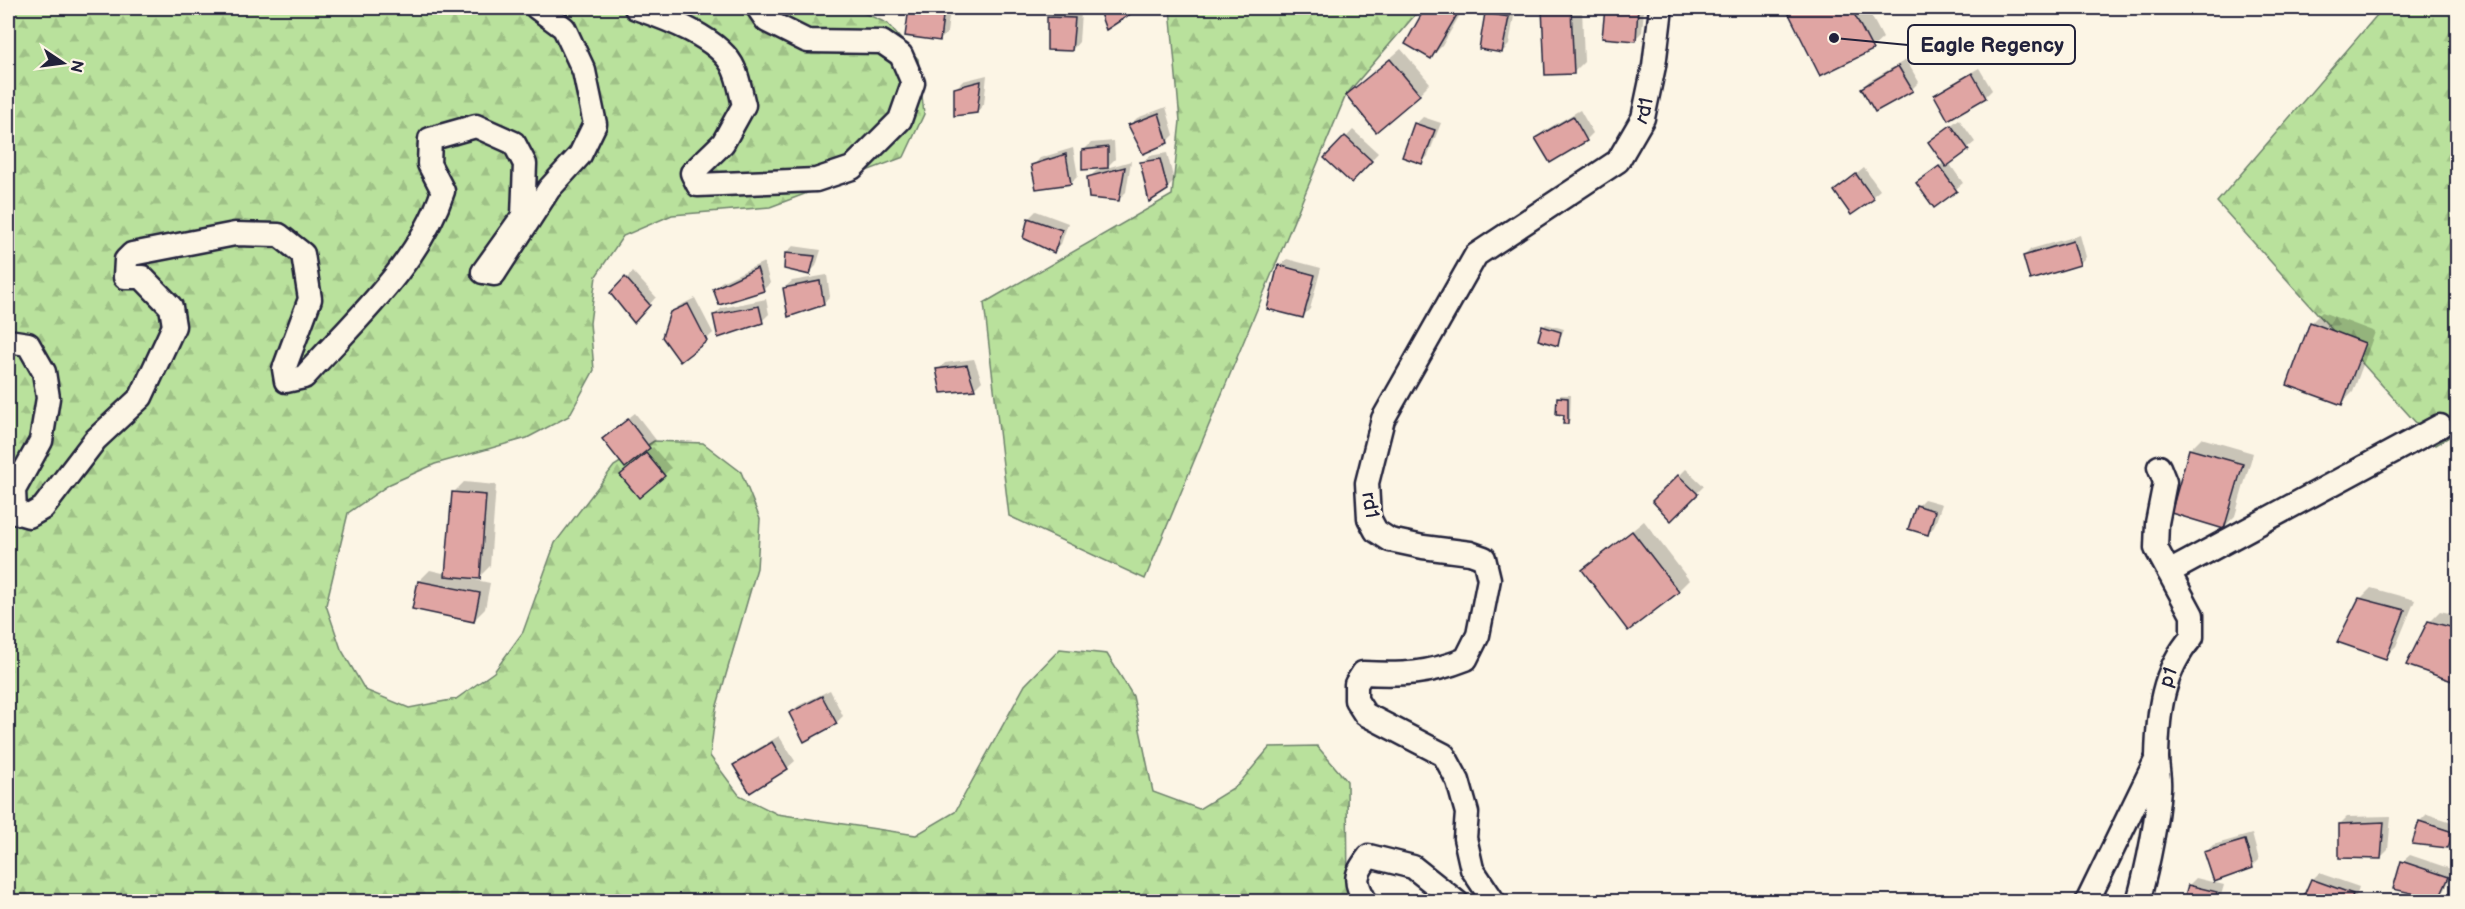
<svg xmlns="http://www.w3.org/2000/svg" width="2465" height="909" font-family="'Balsamiq Sans',sans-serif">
  <defs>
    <pattern id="forest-firs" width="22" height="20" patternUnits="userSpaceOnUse" patternTransform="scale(1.5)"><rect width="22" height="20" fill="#b9e19c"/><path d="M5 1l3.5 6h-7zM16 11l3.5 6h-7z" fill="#9fc187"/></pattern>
  </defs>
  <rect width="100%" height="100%" fill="#fcf5e5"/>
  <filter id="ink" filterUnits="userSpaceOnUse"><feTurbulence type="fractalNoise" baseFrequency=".0167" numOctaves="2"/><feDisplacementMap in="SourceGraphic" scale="12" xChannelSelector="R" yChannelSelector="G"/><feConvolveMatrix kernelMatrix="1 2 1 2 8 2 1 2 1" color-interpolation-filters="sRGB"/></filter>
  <g filter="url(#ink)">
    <g fill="url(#forest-firs)" stroke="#6e826c" stroke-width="1.5">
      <path d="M 8,8 L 852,8 L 887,23 L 918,59 L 924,114 L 904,157 L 770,207 L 672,215 L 623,236 L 596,276 L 590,323 L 594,370 L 569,416 L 527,438 L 435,464 L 390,484 L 348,513 L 326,605 L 341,649 L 365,690 L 409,708 L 456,699 L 494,672 L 523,632 L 555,543 L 614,466 L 654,441 L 703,443 L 741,472 L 760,519 L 757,568 L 716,709 L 710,756 L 739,795 L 777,814 L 916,835 L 955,812 L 1025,685 L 1060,649 L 1107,654 L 1133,696 L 1153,792 L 1199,809 L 1238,785 L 1270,747 L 1317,746 L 1347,781 L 1348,901 L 8,901 Z"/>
      <path d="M 1170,8 L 1421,8 L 1346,95 L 1145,579 L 1009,516 L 984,303 L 1172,195 L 1180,121 Z"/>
      <path d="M 2383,8 L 2457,8 L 2457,432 L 2436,445 L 2217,202 Z"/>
    </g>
    <g fill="#0003">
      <path d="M 910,8 L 950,8 L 947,33 L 940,40 L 906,35 Z"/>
      <path d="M 1100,8 L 1136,8 L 1107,28 Z"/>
      <path d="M 1427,8 L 1464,8 L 1442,46 L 1431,57 L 1407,43 Z"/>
      <path d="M 1493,8 L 1515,10 L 1509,45 L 1502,52 L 1486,14 Z"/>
      <path d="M 1544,8 L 1582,8 L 1584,62 L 1573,73 L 1546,74 Z"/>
      <path d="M 1606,8 L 1644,8 L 1642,32 L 1635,39 L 1604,36 Z"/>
      <path d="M 1732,8 L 1746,8 L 1740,13 Z"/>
      <path d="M 1788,8 L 1867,8 L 1883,38 L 1872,48 L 1821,74 Z"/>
      <path d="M 1056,11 L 1081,12 L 1079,42 L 1072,50 L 1049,18 Z"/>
      <path d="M 1401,49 L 1430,83 L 1419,94 L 1359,85 Z"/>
      <path d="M 1906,60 L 1919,82 L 1912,89 L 1862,88 L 1869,81 Z"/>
      <path d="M 1979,68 L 1992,90 L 1985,97 L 1936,96 L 1943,89 Z"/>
      <path d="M 987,75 L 984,104 L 977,112 L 955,89 L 963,81 Z"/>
      <path d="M 1166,107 L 1174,135 L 1167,142 L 1130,125 L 1137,118 Z"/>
      <path d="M 1580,110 L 1593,133 L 1586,140 L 1550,161 L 1537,138 L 1544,131 Z"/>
      <path d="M 1423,117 L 1441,123 L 1428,156 L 1421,163 L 1416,124 Z"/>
      <path d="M 1959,119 L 1975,142 L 1949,163 L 1963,183 L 1935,206 L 1925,177 L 1945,162 L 1930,142 Z"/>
      <path d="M 1353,130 L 1378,153 L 1358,174 L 1327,158 Z"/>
      <path d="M 1114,141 L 1115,159 L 1106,168 L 1083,151 L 1091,143 Z"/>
      <path d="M 1073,148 L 1078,176 L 1071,183 L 1033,166 L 1040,158 Z"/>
      <path d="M 1167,153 L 1174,181 L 1167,189 L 1142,163 L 1149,156 Z"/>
      <path d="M 1131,161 L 1126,192 L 1119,199 L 1089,178 L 1096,171 Z"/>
      <path d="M 1864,168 L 1880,190 L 1852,213 L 1836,191 Z"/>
      <path d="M 1036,211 L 1068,223 L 1061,244 L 1054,251 L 1029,218 Z"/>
      <path d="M 2080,235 L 2086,257 L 2079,264 L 2024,256 L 2031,249 Z"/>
      <path d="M 793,246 L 821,250 L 816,266 L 809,273 L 786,253 Z"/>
      <path d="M 1287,259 L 1321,268 L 1310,309 L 1302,317 L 1280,266 Z"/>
      <path d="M 764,262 L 770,283 L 763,290 L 714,289 L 721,282 Z"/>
      <path d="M 633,272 L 656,297 L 641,314 L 612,293 Z"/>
      <path d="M 827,275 L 830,297 L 823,304 L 784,288 L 792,281 Z"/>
      <path d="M 695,298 L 713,333 L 706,340 L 672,313 L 679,306 Z"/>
      <path d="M 766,299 L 769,314 L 762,321 L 714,315 L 722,308 Z"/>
      <path d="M 2322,312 L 2375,332 L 2353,392 L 2342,403 L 2311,323 Z"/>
      <path d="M 1546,324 L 1564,329 L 1557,345 L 1543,327 Z"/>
      <path d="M 974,359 L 982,381 L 975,388 L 942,391 L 938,370 L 945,363 Z"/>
      <path d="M 1561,395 L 1571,395 L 1570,420 L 1567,423 L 1558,398 Z"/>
      <path d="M 635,413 L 656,440 L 649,447 L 611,432 Z"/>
      <path d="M 2201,438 L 2253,453 L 2235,516 L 2224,527 L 2172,512 L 2190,449 Z"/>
      <path d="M 653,447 L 671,468 L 664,475 L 629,468 Z"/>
      <path d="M 1686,469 L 1704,486 L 1671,519 L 1654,501 Z"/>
      <path d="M 464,482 L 496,485 L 490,566 L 479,577 L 471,577 L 471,579 L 490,583 L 485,609 L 474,620 L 419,581 L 430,570 L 447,574 L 453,493 Z"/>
      <path d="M 1924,499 L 1942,504 L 1934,527 L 1927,534 L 1917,506 Z"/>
      <path d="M 1644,521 L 1689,580 L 1678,591 L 1584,570 Z"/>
      <path d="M 2371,588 L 2415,600 L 2396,646 L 2385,657 L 2360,599 Z"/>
      <path d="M 2440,611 L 2458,615 L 2458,677 L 2454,680 L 2429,622 Z"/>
      <path d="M 830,690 L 843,716 L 836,723 L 791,713 L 798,706 Z"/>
      <path d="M 779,736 L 795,761 L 787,768 L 735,765 L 742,758 Z"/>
      <path d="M 2427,814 L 2458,824 L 2455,839 L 2447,846 L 2420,821 Z"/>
      <path d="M 2391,816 L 2388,850 L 2381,857 L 2340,824 L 2347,817 Z"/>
      <path d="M 2252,834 L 2259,860 L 2252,867 L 2206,852 L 2213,845 Z"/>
      <path d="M 2410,855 L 2454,870 L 2445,890 L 2438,898 L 2402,862 Z"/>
      <path d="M 2319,873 L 2359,887 L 2354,902 L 2302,901 L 2312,880 Z"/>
      <path d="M 2196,878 L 2224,885 L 2219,902 L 2185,902 L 2189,885 Z"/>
    </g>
    <g fill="#e0a5a3" stroke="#22223b" stroke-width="1.5">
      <path d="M 909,8 L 944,8 L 940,41 L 905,36 Z"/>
      <path d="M 1098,8 L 1133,8 L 1135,11 L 1106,30 Z"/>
      <path d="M 1425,8 L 1461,8 L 1431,59 L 1405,44 Z"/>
      <path d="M 1542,8 L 1571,8 L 1574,74 L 1545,75 Z"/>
      <path d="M 1605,8 L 1638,8 L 1636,41 L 1602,38 Z"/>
      <path d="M 1786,8 L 1851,8 L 1873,50 L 1820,76 Z"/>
      <path d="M 1485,13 L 1509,17 L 1502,53 L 1479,49 Z"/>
      <path d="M 1047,17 L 1075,18 L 1072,51 L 1047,50 Z"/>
      <path d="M 1390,59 L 1420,95 L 1376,132 L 1346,95 Z"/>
      <path d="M 1898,66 L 1913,91 L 1875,112 L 1861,88 Z"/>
      <path d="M 1972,73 L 1986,98 L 1948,120 L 1934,95 Z"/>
      <path d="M 981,81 L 977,113 L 954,116 L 954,88 Z"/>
      <path d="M 1159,113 L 1168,143 L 1143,154 L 1128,125 Z"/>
      <path d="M 1573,116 L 1587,141 L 1550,163 L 1535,138 Z"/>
      <path d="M 1414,123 L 1435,130 L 1422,164 L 1402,157 Z"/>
      <path d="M 1951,125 L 1969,150 L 1946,167 L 1928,142 Z"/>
      <path d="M 1345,136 L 1372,161 L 1351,183 L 1324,158 Z"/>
      <path d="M 1108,147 L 1108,168 L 1082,170 L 1082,150 Z"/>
      <path d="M 1066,154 L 1071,184 L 1036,189 L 1031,165 Z"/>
      <path d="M 1160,159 L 1168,190 L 1149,202 L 1140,162 Z"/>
      <path d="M 1939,166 L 1957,191 L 1934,208 L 1916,183 Z"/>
      <path d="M 1125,167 L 1119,201 L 1089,198 L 1087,177 Z"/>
      <path d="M 1856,174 L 1874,199 L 1851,215 L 1834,191 Z"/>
      <path d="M 1028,218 L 1062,230 L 1054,253 L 1023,238 Z"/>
      <path d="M 2073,241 L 2080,265 L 2030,280 L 2023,256 Z"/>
      <path d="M 785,253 L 815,256 L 810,275 L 784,269 Z"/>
      <path d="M 1278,265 L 1315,275 L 1303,318 L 1267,309 Z"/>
      <path d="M 757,268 L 764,291 L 719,305 L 713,289 Z"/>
      <path d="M 625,277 L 650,305 L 634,323 L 610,293 Z"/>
      <path d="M 820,281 L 824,305 L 788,317 L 783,288 Z"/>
      <path d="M 688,304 L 707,341 L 680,362 L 662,337 L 670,312 Z"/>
      <path d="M 759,306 L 763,323 L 718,338 L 713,315 Z"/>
      <path d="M 2310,322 L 2365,343 L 2342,405 L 2287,385 Z"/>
      <path d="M 1542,326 L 1561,332 L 1558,346 L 1538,340 Z"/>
      <path d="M 967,365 L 975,390 L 941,393 L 936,369 Z"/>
      <path d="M 1557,397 L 1568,398 L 1568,424 L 1563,424 L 1564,415 L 1556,414 Z"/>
      <path d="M 628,419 L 650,448 L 625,468 L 602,439 Z"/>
      <path d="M 2189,449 L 2243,464 L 2224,529 L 2171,513 Z"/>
      <path d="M 646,453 L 665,476 L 639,498 L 620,475 Z"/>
      <path d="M 1678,475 L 1698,494 L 1671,521 L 1652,501 Z"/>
      <path d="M 452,492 L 486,495 L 480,579 L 445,576 Z"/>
      <path d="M 1916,505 L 1935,511 L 1928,535 L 1908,529 Z"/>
      <path d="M 1632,531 L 1679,592 L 1628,631 L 1582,570 Z"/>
      <path d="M 418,581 L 480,593 L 474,622 L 412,609 Z"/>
      <path d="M 2359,598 L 2405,610 L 2386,659 L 2337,642 Z"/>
      <path d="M 2428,621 L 2458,629 L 2458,675 L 2455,682 L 2406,665 Z"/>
      <path d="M 822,696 L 837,724 L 804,742 L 789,713 Z"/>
      <path d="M 772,742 L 788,769 L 750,793 L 733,765 Z"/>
      <path d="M 2419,821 L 2453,832 L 2448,848 L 2412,844 Z"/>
      <path d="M 2384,822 L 2381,859 L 2339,858 L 2339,824 Z"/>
      <path d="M 2245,840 L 2253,868 L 2214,882 L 2204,852 Z"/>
      <path d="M 2401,861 L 2449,877 L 2439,899 L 2393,889 Z"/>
      <path d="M 2311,879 L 2353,894 L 2350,902 L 2301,902 Z"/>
      <path d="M 2188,885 L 2217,892 L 2215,902 L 2183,902 Z"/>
    </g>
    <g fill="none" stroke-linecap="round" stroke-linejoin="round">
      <defs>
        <g id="street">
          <path d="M 636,8 C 665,18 721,38 734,69 C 739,80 741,94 744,105 L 723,143 L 692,173 L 698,185 L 816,180 L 852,168 L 900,120 L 913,83 L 901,55 L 882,42 L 807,41 L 767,21 L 758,8"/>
          <path d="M 8,341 L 28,344 L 44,372 L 48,398 L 41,441 L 14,490 L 15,512 L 29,516 L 43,508 L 95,440 L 141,397 L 174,326 L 171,307 L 142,277 L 125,277 L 126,260 L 132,254 L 235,234 L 279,235 L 303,254 L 310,299 L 284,369 L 286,381 L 304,377 C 354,321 419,264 443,191 L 429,164 L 430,139 L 476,126 L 514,143 L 525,164 L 523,216 L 483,272 L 494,274 L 549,189 L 580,155 L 595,124 L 584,71 L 564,28 L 537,8"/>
          <path d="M 2169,572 L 2440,426"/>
          <path d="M 1366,902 C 1353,880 1355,875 1369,856 L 1413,867 L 1457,902"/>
          <path id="s1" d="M 1494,902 L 1472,869 L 1465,838 L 1467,813 L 1458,781 L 1444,755 L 1365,714 L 1356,700 L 1356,684 L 1363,673 C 1403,675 1428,674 1466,659 L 1478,635 L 1489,579 L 1484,558 L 1470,553 L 1423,547 L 1390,540 L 1376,531 L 1369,518 L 1367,483 L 1383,419 L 1476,255 L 1618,161 L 1643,118 L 1654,66 L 1661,8"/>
          <path d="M 2087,902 L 2157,758"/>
          <path id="s2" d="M 2138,902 C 2148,865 2156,827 2159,789 C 2160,778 2157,767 2157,757 C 2158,713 2162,671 2192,637 L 2192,615 L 2156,548 L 2157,523 L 2165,482 L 2159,467"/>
        </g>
      </defs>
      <use href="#street" stroke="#22223b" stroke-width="27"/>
      <use href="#street" stroke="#fcf5e5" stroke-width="22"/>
    </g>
  </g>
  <g text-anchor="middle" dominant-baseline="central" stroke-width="6" stroke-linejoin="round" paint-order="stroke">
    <g font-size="20" fill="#22223b" stroke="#fcf5e5">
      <text stroke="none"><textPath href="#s1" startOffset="1149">rd1</textPath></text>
      <text transform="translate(1370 505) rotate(81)">rd1</text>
      <text stroke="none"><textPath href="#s2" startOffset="228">p1</textPath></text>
    </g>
  </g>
  <path fill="none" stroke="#22223b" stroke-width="2" d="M1834 38L1908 45"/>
  <circle fill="#22223b" stroke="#fcf5e5" stroke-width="2" cx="1834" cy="38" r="6"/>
  <rect fill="#fcf5e5" stroke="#22223b" stroke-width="2" x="1908" y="25" width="167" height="39" rx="6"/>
  <g font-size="21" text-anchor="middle" font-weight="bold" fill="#22223b">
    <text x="1992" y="52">Eagle Regency</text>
  </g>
  <rect width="2465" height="909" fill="none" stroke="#fcf5e5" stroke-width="30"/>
  <rect x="15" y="15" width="2435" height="879" fill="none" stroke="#22223b" stroke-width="2" filter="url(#ink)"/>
  <g transform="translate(63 63) rotate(103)" stroke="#fcf5e5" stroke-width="4.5" paint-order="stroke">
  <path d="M0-4.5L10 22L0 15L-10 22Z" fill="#22223b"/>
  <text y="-9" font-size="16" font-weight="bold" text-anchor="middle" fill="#22223b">N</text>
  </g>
</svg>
